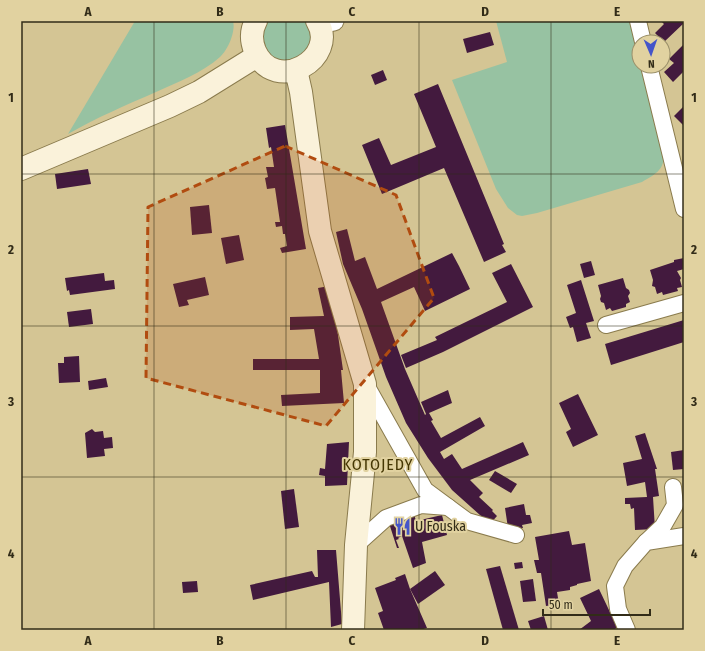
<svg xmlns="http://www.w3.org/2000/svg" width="705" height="651" font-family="'Fira Sans Condensed',sans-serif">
  <rect width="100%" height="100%" fill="#d4c594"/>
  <g fill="#97c2a2">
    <path d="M 135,21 L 233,21 C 236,31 228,50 220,57 C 202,73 178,82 156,92 C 126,105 96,118 68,134 Z"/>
    <path d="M 267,21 L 306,21 C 312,30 313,38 308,47 C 306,49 305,53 303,55 C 301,57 297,58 294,59 C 270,68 254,40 267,21 Z"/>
    <path d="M 496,21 L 631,21 L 639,51 L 639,66 L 643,66 L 664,154 C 664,171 655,174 642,182 L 537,213 L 522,216 L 517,215 L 508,208 L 496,189 L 452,80 L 507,62 Z"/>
  </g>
  <g fill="#431a3e">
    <path d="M 661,21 L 684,21 L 684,23 L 664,42 L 655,33 L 664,24 Z"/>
    <path d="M 490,32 L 494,45 L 467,53 L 463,39 Z"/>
    <path d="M 684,44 L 684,71 L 673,82 L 664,72 L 674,63 L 669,59 Z"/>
    <path d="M 383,70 L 387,80 L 375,85 L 371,75 Z"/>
    <path d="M 438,84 L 504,244 L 502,245 L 506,252 L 484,262 L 444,168 L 382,194 L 362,145 L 379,138 L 391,165 L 436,147 L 414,94 Z"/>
    <path d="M 684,106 L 684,126 L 674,116 Z"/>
    <path d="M 285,125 L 306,249 L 282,253 L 280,248 L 287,246 L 285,234 L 283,234 L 282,226 L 276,227 L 275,222 L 280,222 L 275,188 L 267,189 L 265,178 L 268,177 L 266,167 L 274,167 L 271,147 L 269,148 L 266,128 Z"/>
    <path d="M 88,169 L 91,184 L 57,189 L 55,174 Z"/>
    <path d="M 209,205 L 212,233 L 192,235 L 190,207 Z"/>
    <path d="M 347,229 L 355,261 L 365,257 L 377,289 L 452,253 L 459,266 L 470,289 L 425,311 L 414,287 L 381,302 L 405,369 L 425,415 L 426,414 L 421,402 L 448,390 L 452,403 L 429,413 L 433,420 L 431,421 L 441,438 L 480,417 L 485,426 L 440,452 L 444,459 L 452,454 L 462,469 L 523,442 L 529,455 L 470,480 L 483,493 L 479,497 L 493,510 L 492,511 L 497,516 L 490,524 L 452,490 L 428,458 L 406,423 L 386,377 L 362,309 L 343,264 L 336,232 Z"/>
    <path d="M 239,235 L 244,260 L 226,264 L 221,238 Z"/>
    <path d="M 684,258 L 684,269 L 677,271 L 681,278 L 680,280 L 682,287 L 677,288 L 678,291 L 663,295 L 662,292 L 657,294 L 655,287 L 652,286 L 653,280 L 650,270 L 674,262 L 674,260 Z"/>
    <path d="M 591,261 L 595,275 L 584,278 L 580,264 Z"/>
    <path d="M 511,264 L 533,307 L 443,352 L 406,368 L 401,355 L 437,340 L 435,337 L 507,302 L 492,273 Z"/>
    <path d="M 104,273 L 105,281 L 114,280 L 115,289 L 70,295 L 69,290 L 67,291 L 65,278 Z"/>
    <path d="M 205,277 L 209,295 L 187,300 L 189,305 L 179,307 L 173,284 Z"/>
    <path d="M 623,278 L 626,288 L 629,290 L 630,293 L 628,296 L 630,302 L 626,304 L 626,307 L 612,311 L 610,308 L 606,310 L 604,303 L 601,302 L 600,299 L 601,296 L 598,285 Z"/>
    <path d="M 581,280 L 594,321 L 586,323 L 591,338 L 577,342 L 573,327 L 570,328 L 566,317 L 576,313 L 567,285 Z"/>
    <path d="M 329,286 L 337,328 L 343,370 L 341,370 L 344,403 L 282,406 L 281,395 L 320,393 L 320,370 L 253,370 L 253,359 L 319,359 L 314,329 L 290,330 L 290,317 L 324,316 L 318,288 Z"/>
    <path d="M 91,309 L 93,324 L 69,327 L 67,312 Z"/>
    <path d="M 684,320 L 684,342 L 611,365 L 605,344 Z"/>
    <path d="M 79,356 L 80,382 L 59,383 L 58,363 L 64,363 L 64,357 Z"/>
    <path d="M 106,378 L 108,387 L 89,390 L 88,381 Z"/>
    <path d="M 578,394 L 598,435 L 573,447 L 566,432 L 571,429 L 559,403 Z"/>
    <path d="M 92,429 L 95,432 L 103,431 L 104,438 L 112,437 L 113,448 L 104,449 L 105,456 L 87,458 L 85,433 Z"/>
    <path d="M 645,433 L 657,469 L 655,469 L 659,496 L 653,497 L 655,529 L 635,530 L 634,508 L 631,509 L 630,504 L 625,504 L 625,498 L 647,497 L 645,482 L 627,486 L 623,463 L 642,459 L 635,436 Z"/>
    <path d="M 349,442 L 347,485 L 325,486 L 325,476 L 319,475 L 320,468 L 325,469 L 327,444 Z"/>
    <path d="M 684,450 L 684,469 L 673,470 L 671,452 Z"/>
    <path d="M 495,471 L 517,484 L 511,493 L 489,480 Z"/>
    <path d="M 294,489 L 299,527 L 285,529 L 281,491 Z"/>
    <path d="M 524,504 L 526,515 L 530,515 L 532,523 L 522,525 L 523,528 L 516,529 L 516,526 L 508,528 L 505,508 Z"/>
    <path d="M 414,514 L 416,521 L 442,515 L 447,535 L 422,542 L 426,563 L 413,568 L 402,536 L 398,538 L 399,539 L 396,540 L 399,548 L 397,548 L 389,523 Z"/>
    <path d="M 569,531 L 572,545 L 585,543 L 591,581 L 577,584 L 577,585 L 570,587 L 570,590 L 557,592 L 559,604 L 546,606 L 541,573 L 537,573 L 534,560 L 539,560 L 535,537 Z"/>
    <path d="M 317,550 L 336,550 L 342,624 L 331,627 L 329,582 L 253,600 L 250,585 L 312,571 L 315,577 L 318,577 Z"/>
    <path d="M 522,562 L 523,568 L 515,569 L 514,563 Z"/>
    <path d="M 500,566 L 519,630 L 503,630 L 486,569 Z"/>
    <path d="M 435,571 L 445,585 L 418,604 L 410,589 Z"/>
    <path d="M 405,574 L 410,589 L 427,628 L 420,630 L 384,630 L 378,613 L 383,611 L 375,588 L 396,580 L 395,578 Z"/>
    <path d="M 533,579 L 536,601 L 523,602 L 520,581 Z"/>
    <path d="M 197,581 L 198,592 L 183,593 L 182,582 Z"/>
    <path d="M 599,589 L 617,627 L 614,630 L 579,630 L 591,621 L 580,598 Z"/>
    <path d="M 544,616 L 548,630 L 531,630 L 528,621 Z"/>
  </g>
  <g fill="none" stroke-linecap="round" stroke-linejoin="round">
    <defs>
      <g id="minor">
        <path d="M 638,21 L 643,42"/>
        <path d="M 649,66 L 684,209"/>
        <path d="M 606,325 L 684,303"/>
        <path d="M 366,385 L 425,490 L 467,521 L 516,535"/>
        <path d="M 646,542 L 663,526 L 675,505 L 673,487"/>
        <path d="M 356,545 L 386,518 L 421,505 L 448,507"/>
        <path d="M 627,630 L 618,609 L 615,586 L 625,566 L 646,542 L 684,536"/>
      </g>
      <path id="tertiary" d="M 319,24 L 334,21"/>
      <g id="secondary">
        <path d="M 256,21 C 251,30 251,41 255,51 C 275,96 340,58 317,21"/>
        <path d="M 296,70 L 301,92 L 320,231 L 365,384 L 365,452 L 356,545 L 353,630"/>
        <path d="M 21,169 L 170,106 L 199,92 L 257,56"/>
      </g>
    </defs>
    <use href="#minor" stroke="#8a7b4d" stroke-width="18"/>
    <use href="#tertiary" stroke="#8a7b4d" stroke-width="21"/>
    <use href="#secondary" stroke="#8a7b4d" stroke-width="24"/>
    <use href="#minor" stroke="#fff" stroke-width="16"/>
    <use href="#tertiary" stroke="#fff" stroke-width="19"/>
    <use href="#secondary" stroke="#faf2da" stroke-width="22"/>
  </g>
  <path fill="#b14c10" fill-opacity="0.2" stroke="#b14c10" stroke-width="3" stroke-dasharray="8 5" stroke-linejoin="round" d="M 285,146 L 396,195 L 434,298 L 326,426 L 146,378 L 148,207 Z"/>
  <path fill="none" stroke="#322c18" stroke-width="1" stroke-opacity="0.55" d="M 154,21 L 154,630M 286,21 L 286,630M 419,21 L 419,630M 551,21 L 551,630M 21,174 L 684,174M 21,326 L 684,326M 21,477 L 684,477"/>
  <defs>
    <symbol id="restaurant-bare" viewBox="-9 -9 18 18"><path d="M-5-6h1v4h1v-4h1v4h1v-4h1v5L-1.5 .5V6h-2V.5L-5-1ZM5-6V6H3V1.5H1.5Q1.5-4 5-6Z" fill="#4555c9" stroke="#e1d2a0" stroke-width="2.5" paint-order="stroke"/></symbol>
  </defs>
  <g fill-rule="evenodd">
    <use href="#restaurant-bare" x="390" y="514" width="25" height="25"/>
  </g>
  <g text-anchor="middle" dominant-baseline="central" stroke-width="4" stroke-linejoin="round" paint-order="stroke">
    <g font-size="14" fill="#322c18" stroke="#e1d2a0" text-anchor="start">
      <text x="415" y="526">U Fouska</text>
    </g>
    <g font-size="16" letter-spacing="1" fill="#453704" stroke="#e1d2a0">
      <text x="378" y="464">KOTOJEDY</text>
    </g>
  </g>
  <rect width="705" height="651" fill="none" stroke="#e1d2a0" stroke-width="44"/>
  <g transform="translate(651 54) rotate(178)"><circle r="19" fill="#e1d2a0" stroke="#9b906a"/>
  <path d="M0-3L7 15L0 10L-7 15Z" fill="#4555c9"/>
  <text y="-6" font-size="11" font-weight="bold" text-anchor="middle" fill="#322c18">N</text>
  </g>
  <path d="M543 609v6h107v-6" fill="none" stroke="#322c18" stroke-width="2"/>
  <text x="549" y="609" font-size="12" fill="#322c18" stroke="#e1d2a0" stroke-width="3" paint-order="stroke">50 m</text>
  <rect x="22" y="22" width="661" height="607" fill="none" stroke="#322c18" stroke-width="1.5"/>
  <g font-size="13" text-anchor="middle" font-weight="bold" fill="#322c18">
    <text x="88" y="16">A</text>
    <text x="220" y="16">B</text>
    <text x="352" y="16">C</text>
    <text x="485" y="16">D</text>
    <text x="617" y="16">E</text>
    <text x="11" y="102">1</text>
    <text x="694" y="102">1</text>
    <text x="11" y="254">2</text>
    <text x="694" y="254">2</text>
    <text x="11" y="406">3</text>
    <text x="694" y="406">3</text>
    <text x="11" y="558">4</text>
    <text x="694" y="558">4</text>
    <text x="88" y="645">A</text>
    <text x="220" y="645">B</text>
    <text x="352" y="645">C</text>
    <text x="485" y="645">D</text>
    <text x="617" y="645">E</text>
  </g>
</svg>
